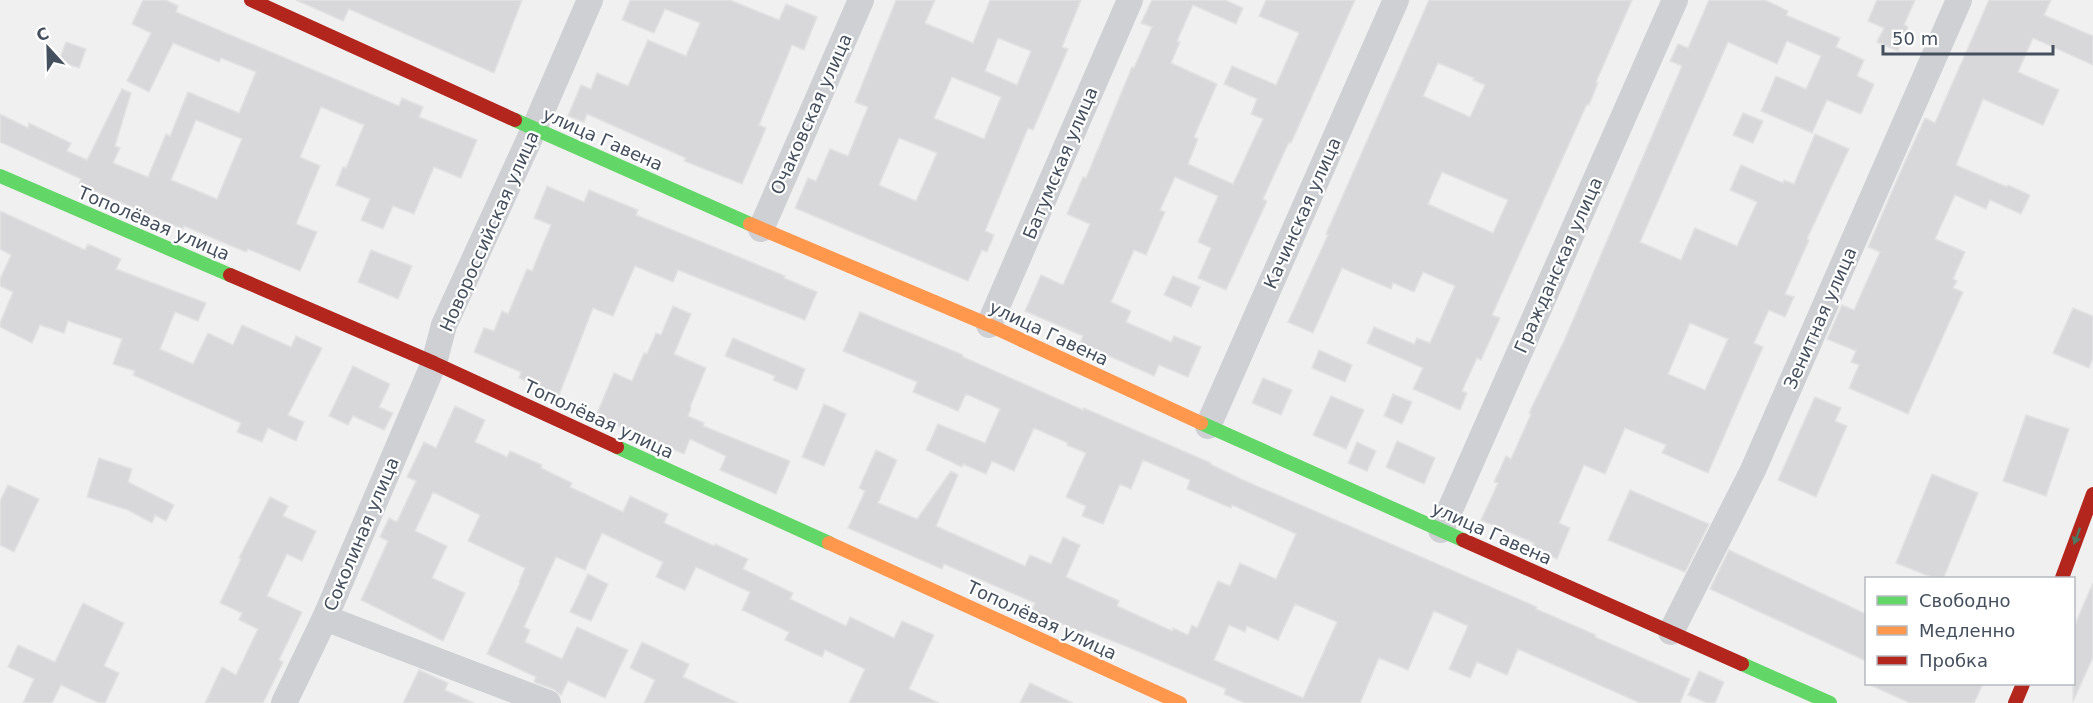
<svg xmlns="http://www.w3.org/2000/svg" width="2093" height="703" font-family="'DejaVu Sans',sans-serif">
  <rect width="100%" height="100%" fill="#f1f0f0"/>
  <g fill="#d8d8da" stroke="#e2e2e3" stroke-width="1.5" fill-rule="evenodd">
    <path d="M 143,0 L 166,0 L 178,6 L 176,12 L 399,106 L 402,98 L 423,107 L 419,117 L 477,140 L 461,178 L 434,167 L 414,214 L 393,206 L 383,229 L 361,220 L 370,199 L 336,185 L 343,167 L 346,168 L 364,125 L 321,107 L 300,157 L 320,166 L 296,224 L 317,232 L 300,271 L 248,249 L 246,252 L 184,226 L 183,229 L 145,213 L 79,184 L 81,179 L 0,142 L 0,114 L 28,128 L 29,123 L 71,143 L 67,151 L 87,160 L 122,89 L 131,93 L 115,146 L 120,148 L 113,163 L 148,177 L 166,134 L 170,136 L 188,92 L 239,113 L 256,72 L 221,58 L 219,62 L 173,43 L 149,92 L 127,81 L 151,33 L 132,24 ZM 196,120 L 242,139 L 217,199 L 171,180 Z"/>
    <path d="M 296,0 L 522,0 L 494,73 L 349,9 L 343,21 Z"/>
    <path d="M 630,0 L 730,0 L 779,20 L 786,4 L 817,17 L 804,50 L 792,45 L 759,125 L 766,128 L 742,184 L 684,161 L 686,158 L 587,114 L 584,122 L 568,116 L 581,85 L 591,89 L 597,73 L 628,86 L 648,40 L 686,56 L 700,23 L 665,9 L 654,33 L 622,20 Z"/>
    <path d="M 896,0 L 935,0 L 925,23 L 973,43 L 990,0 L 1081,0 L 1062,47 L 1068,49 L 1033,130 L 1028,128 L 985,231 L 994,235 L 987,252 L 982,250 L 968,281 L 795,208 L 808,178 L 816,181 L 830,149 L 848,156 L 868,107 L 855,102 ZM 998,38 L 1031,51 L 1017,85 L 985,71 ZM 952,77 L 1001,97 L 984,139 L 934,118 ZM 899,138 L 937,153 L 916,201 L 879,185 Z"/>
    <path d="M 1152,0 L 1225,0 L 1243,8 L 1236,24 L 1193,5 L 1177,41 L 1180,42 L 1171,63 L 1217,84 L 1194,137 L 1198,139 L 1188,164 L 1233,184 L 1263,119 L 1251,114 L 1257,99 L 1224,84 L 1232,66 L 1276,85 L 1299,33 L 1259,16 L 1266,0 L 1355,0 L 1291,143 L 1289,142 L 1263,199 L 1267,201 L 1226,290 L 1198,278 L 1211,248 L 1198,242 L 1218,196 L 1175,177 L 1160,210 L 1165,212 L 1146,255 L 1134,250 L 1111,302 L 1131,311 L 1126,322 L 1171,342 L 1174,336 L 1201,347 L 1188,377 L 1159,365 L 1154,376 L 1080,343 L 1083,336 L 1025,311 L 1041,275 L 1063,285 L 1090,224 L 1067,214 L 1083,177 L 1086,178 L 1132,67 L 1134,68 L 1152,27 L 1141,23 Z"/>
    <path d="M 1429,0 L 1632,0 L 1596,82 L 1598,83 L 1589,105 L 1587,104 L 1564,155 L 1492,315 L 1500,318 L 1481,360 L 1477,358 L 1462,391 L 1467,393 L 1460,410 L 1413,389 L 1423,368 L 1367,343 L 1374,327 L 1414,344 L 1417,338 L 1430,343 L 1455,286 L 1423,272 L 1414,292 L 1393,283 L 1391,289 L 1342,268 L 1313,333 L 1288,322 L 1328,235 L 1326,234 ZM 1438,63 L 1474,78 L 1473,80 L 1485,85 L 1470,117 L 1423,96 ZM 1442,172 L 1508,200 L 1493,233 L 1428,204 Z"/>
    <path d="M 1709,0 L 1765,0 L 1788,11 L 1786,15 L 1840,38 L 1836,47 L 1864,60 L 1857,76 L 1874,84 L 1861,114 L 1827,100 L 1812,133 L 1761,111 L 1776,76 L 1806,89 L 1821,56 L 1787,41 L 1777,64 L 1728,42 L 1640,242 L 1681,260 L 1695,228 L 1737,246 L 1757,202 L 1730,190 L 1741,165 L 1783,183 L 1784,180 L 1794,184 L 1815,134 L 1849,149 L 1807,239 L 1809,240 L 1785,294 L 1794,297 L 1785,317 L 1769,310 L 1754,343 L 1763,347 L 1708,473 L 1662,453 L 1666,445 L 1625,428 L 1605,474 L 1584,465 L 1559,523 L 1570,528 L 1557,559 L 1532,547 L 1534,543 L 1481,520 L 1498,483 L 1494,482 L 1506,456 L 1511,459 L 1531,414 L 1529,413 L 1564,341 L 1682,66 L 1670,61 L 1678,44 L 1688,48 ZM 1690,323 L 1728,339 L 1705,390 L 1668,374 Z"/>
    <path d="M 1877,0 L 1915,0 L 1904,25 L 1908,27 L 1898,51 L 1877,42 L 1884,28 L 1868,21 Z"/>
    <path d="M 1989,0 L 2051,0 L 2044,15 L 2093,36 L 2093,65 L 2033,38 L 2018,72 L 2059,90 L 2043,125 L 1983,99 L 1956,165 L 2007,187 L 2008,185 L 2030,195 L 2021,214 L 1990,200 L 1986,209 L 1955,195 L 1935,239 L 1965,252 L 1953,279 L 1957,281 L 1953,288 L 1963,292 L 1908,414 L 1849,388 L 1859,365 L 1851,362 L 1856,351 L 1827,339 L 1842,305 L 1854,310 L 1880,252 L 1868,247 L 1903,166 L 1925,118 L 1935,123 Z"/>
    <path d="M 66,42 L 86,49 L 79,68 L 59,61 Z"/>
    <path d="M 1743,113 L 1763,121 L 1753,143 L 1733,135 Z"/>
    <path d="M 547,186 L 584,202 L 589,190 L 638,210 L 636,215 L 785,276 L 784,278 L 817,292 L 805,320 L 678,270 L 673,282 L 635,266 L 613,316 L 593,308 L 559,395 L 519,378 L 521,372 L 474,352 L 484,328 L 494,331 L 502,311 L 508,314 L 527,269 L 532,271 L 551,225 L 534,218 Z"/>
    <path d="M 0,211 L 85,250 L 88,244 L 121,259 L 116,269 L 206,303 L 198,321 L 175,312 L 160,349 L 193,364 L 208,333 L 233,345 L 242,325 L 291,347 L 296,336 L 322,348 L 288,415 L 304,422 L 296,441 L 268,428 L 262,442 L 237,432 L 241,423 L 133,375 L 135,371 L 113,364 L 122,339 L 68,321 L 64,333 L 40,325 L 32,343 L 0,327 L 0,323 L 13,292 L 0,286 L 0,279 L 11,255 L 0,249 Z"/>
    <path d="M 371,250 L 412,266 L 398,299 L 358,282 Z"/>
    <path d="M 1173,276 L 1200,287 L 1191,307 L 1164,295 Z"/>
    <path d="M 673,306 L 691,314 L 674,354 L 706,368 L 690,407 L 691,408 L 688,416 L 704,423 L 703,426 L 790,461 L 776,494 L 720,470 L 726,456 L 690,439 L 684,454 L 596,416 L 614,373 L 632,381 L 644,353 L 647,354 L 656,333 L 661,335 Z"/>
    <path d="M 2073,308 L 2093,316 L 2093,358 L 2089,368 L 2053,353 Z"/>
    <path d="M 860,312 L 963,355 L 963,357 L 1083,410 L 1084,408 L 1211,463 L 1210,464 L 1243,480 L 1537,607 L 1536,609 L 1596,635 L 1595,637 L 1690,679 L 1680,703 L 1640,703 L 1518,649 L 1507,675 L 1477,662 L 1470,678 L 1449,669 L 1468,626 L 1434,611 L 1408,670 L 1379,658 L 1360,703 L 1245,703 L 1224,694 L 1226,689 L 1135,650 L 1085,630 L 1083,633 L 1032,611 L 1035,603 L 944,564 L 942,569 L 848,528 L 865,491 L 859,488 L 876,450 L 897,460 L 878,503 L 917,519 L 951,471 L 958,475 L 936,526 L 1025,566 L 1030,555 L 1051,564 L 1063,537 L 1080,545 L 1066,577 L 1119,601 L 1117,606 L 1172,631 L 1173,628 L 1188,635 L 1192,625 L 1197,628 L 1218,581 L 1230,586 L 1240,563 L 1276,579 L 1296,534 L 1232,505 L 1231,508 L 1187,489 L 1190,480 L 1143,460 L 1131,489 L 1120,484 L 1103,524 L 1082,516 L 1086,506 L 1066,497 L 1086,453 L 1067,445 L 1068,443 L 1034,428 L 1014,471 L 992,461 L 986,474 L 963,464 L 962,467 L 926,450 L 938,424 L 985,443 L 1000,409 L 966,394 L 958,411 L 913,392 L 917,382 L 843,351 ZM 1295,604 L 1337,622 L 1303,698 L 1214,660 L 1229,625 L 1245,632 L 1247,626 L 1278,640 Z"/>
    <path d="M 733,338 L 805,369 L 797,390 L 773,380 L 775,376 L 725,356 Z"/>
    <path d="M 1319,350 L 1352,365 L 1345,382 L 1312,368 Z"/>
    <path d="M 353,366 L 390,384 L 379,407 L 393,413 L 384,430 L 353,416 L 348,425 L 329,416 Z"/>
    <path d="M 1263,378 L 1292,390 L 1281,415 L 1252,403 Z"/>
    <path d="M 1393,394 L 1412,402 L 1402,424 L 1384,416 Z"/>
    <path d="M 1331,396 L 1364,410 L 1346,449 L 1313,435 Z"/>
    <path d="M 1815,397 L 1841,408 L 1835,421 L 1847,426 L 1816,497 L 1778,480 Z"/>
    <path d="M 824,404 L 846,414 L 824,466 L 802,457 Z"/>
    <path d="M 455,406 L 485,420 L 475,442 L 507,457 L 510,451 L 542,465 L 541,468 L 572,483 L 570,487 L 623,512 L 630,496 L 668,514 L 664,523 L 714,546 L 715,544 L 748,559 L 743,569 L 793,593 L 790,599 L 846,626 L 850,617 L 894,638 L 902,621 L 934,635 L 909,689 L 939,703 L 849,703 L 865,669 L 825,650 L 822,657 L 785,640 L 789,632 L 742,610 L 750,592 L 696,567 L 685,590 L 656,577 L 663,562 L 602,533 L 585,570 L 556,557 L 524,627 L 530,630 L 525,642 L 562,659 L 577,627 L 628,650 L 605,698 L 568,681 L 561,695 L 553,689 L 534,682 L 536,677 L 487,654 L 520,583 L 519,582 L 525,568 L 468,541 L 480,515 L 433,492 L 415,531 L 447,546 L 432,578 L 465,593 L 443,641 L 361,600 L 388,541 L 380,537 L 389,518 L 397,522 L 416,481 L 407,477 L 424,442 L 436,448 Z"/>
    <path d="M 2026,415 L 2069,429 L 2046,496 L 2003,481 Z"/>
    <path d="M 1397,441 L 1435,458 L 1424,484 L 1386,467 Z"/>
    <path d="M 1357,442 L 1376,451 L 1367,471 L 1348,463 Z"/>
    <path d="M 99,458 L 132,469 L 128,482 L 174,505 L 166,521 L 155,515 L 152,523 L 128,510 L 87,497 Z"/>
    <path d="M 1932,474 L 1978,493 L 1943,579 L 1936,579 L 1896,563 Z"/>
    <path d="M 8,485 L 39,499 L 14,552 L 0,545 L 0,501 Z"/>
    <path d="M 1630,490 L 1709,524 L 1685,572 L 1608,540 Z"/>
    <path d="M 270,497 L 288,506 L 283,516 L 316,531 L 302,561 L 287,554 L 267,596 L 302,612 L 279,660 L 283,662 L 263,703 L 205,703 L 222,667 L 236,675 L 258,629 L 239,620 L 242,613 L 220,603 L 241,559 L 239,558 Z"/>
    <path d="M 1729,550 L 1866,614 L 1866,661 L 1710,589 Z"/>
    <path d="M 588,574 L 608,584 L 591,621 L 570,612 Z"/>
    <path d="M 2093,583 L 2093,657 L 2073,702 L 2073,629 Z"/>
    <path d="M 83,603 L 124,623 L 104,666 L 119,673 L 105,703 L 99,703 L 61,685 L 52,703 L 23,703 L 34,679 L 8,667 L 18,645 L 55,662 Z"/>
    <path d="M 642,642 L 689,664 L 683,677 L 738,703 L 644,703 L 655,680 L 630,668 Z"/>
    <path d="M 419,670 L 448,683 L 445,690 L 474,703 L 403,703 Z"/>
    <path d="M 1699,671 L 1724,682 L 1715,703 L 1707,703 L 1688,695 Z"/>
    <path d="M 1030,683 L 1073,703 L 1020,703 Z"/>
    <path d="M 1868,684 L 1983,684 L 1974,703 L 1910,703 Z"/>
  </g>
  <g fill="none" stroke-linecap="round" stroke-linejoin="round">
    <g stroke="#ced0d4" stroke-width="26">
      <path d="M 761,229 L 861,0"/>
      <path d="M 989,325 L 1130,0"/>
      <path d="M 1208,426 L 1396,0"/>
      <path d="M 1441,530 L 1675,0"/>
      <path d="M 325,618 L 548,703"/>
      <path d="M 1671,632 L 1753,470 L 1959,0"/>
      <path d="M 284,703 L 325,618 L 434,363 L 444,325 L 534,129 L 590,0"/>
    </g>
    <g stroke="#63d668" stroke-width="14">
      <path d="M 515,120 L 750,224"/>
      <path d="M 0,176 L 230,275"/>
      <path d="M 1201,423 L 1463,540"/>
      <path d="M 617,447 L 829,543"/>
      <path d="M 1742,664 L 1830,703"/>
    </g>
    <g stroke="#ff974d" stroke-width="14">
      <path d="M 750,224 L 989,325 L 1201,423"/>
      <path d="M 829,543 L 1180,703"/>
    </g>
    <g stroke="#b3261e" stroke-width="14">
      <path d="M 251,0 L 515,120"/>
      <path d="M 230,275 L 434,363 L 617,447"/>
      <path d="M 1463,540 L 1742,664"/>
      <path d="M 2062,578 L 2093,494"/>
      <path d="M 2015,703 L 2023,684"/>
    </g>
  </g>
  <defs><path id="oneway-solid" d="M-6-.8H1V-3.2L6.5 0L1 3.2V.8H-6Z" transform="scale(1.5)"/></defs>
  <use fill="#4e7861" href="#oneway-solid" transform="translate(2077 536) rotate(110)"/>
  <g text-anchor="middle" dominant-baseline="central" stroke-width="4.5" stroke-linejoin="round" paint-order="stroke">
    <g font-size="18" fill="#45505e" stroke="#fff">
      <text transform="translate(811 114) rotate(-66)">Очаковская улица</text>
      <text transform="translate(603 139) rotate(24)">улица Гавена</text>
      <text transform="translate(1060 163) rotate(-67)">Батумская улица</text>
      <text transform="translate(1302 213) rotate(-66)">Качинская улица</text>
      <text transform="translate(154 223) rotate(23)">Тополёвая улица</text>
      <text transform="translate(489 231) rotate(-66)">Новороссийская улица</text>
      <text transform="translate(1558 265) rotate(-66)">Гражданская улица</text>
      <text transform="translate(1820 318) rotate(-66)">Зенитная улица</text>
      <text transform="translate(1049 333) rotate(25)">улица Гавена</text>
      <text transform="translate(599 419) rotate(25)">Тополёвая улица</text>
      <text transform="translate(1492 533) rotate(24)">улица Гавена</text>
      <text transform="translate(361 534) rotate(-67)">Соколиная улица</text>
      <text transform="translate(1042 620) rotate(25)">Тополёвая улица</text>
    </g>
  </g>
  <rect x="1865" y="577" width="210" height="108" fill="#ffffff" stroke="#b5b9bf" stroke-width="1.5"/>
  <rect x="1877" y="596" width="30" height="9" fill="#63d668" stroke="#b5b9bf" stroke-width="1.5"/>
  <text x="1919" y="607" font-size="18" fill="#45505e">Свободно</text>
  <rect x="1877" y="626" width="30" height="9" fill="#ff974d" stroke="#b5b9bf" stroke-width="1.5"/>
  <text x="1919" y="637" font-size="18" fill="#45505e">Медленно</text>
  <rect x="1877" y="656" width="30" height="9" fill="#b3261e" stroke="#b5b9bf" stroke-width="1.5"/>
  <text x="1919" y="667" font-size="18" fill="#45505e">Пробка</text>
  <g transform="translate(48 48) rotate(338)" stroke="#ffffff" stroke-width="4.5" paint-order="stroke">
  <path d="M0-4.5L10 22L0 15L-10 22Z" fill="#45505e"/>
  <text y="-9" font-size="16" font-weight="bold" text-anchor="middle" fill="#45505e">С</text>
  </g>
  <path d="M1883 45v9h170v-9" fill="none" stroke="#45505e" stroke-width="3"/>
  <text x="1892" y="45" font-size="18" fill="#45505e" stroke="#ffffff" stroke-width="4.5" paint-order="stroke">50 m</text>
</svg>
